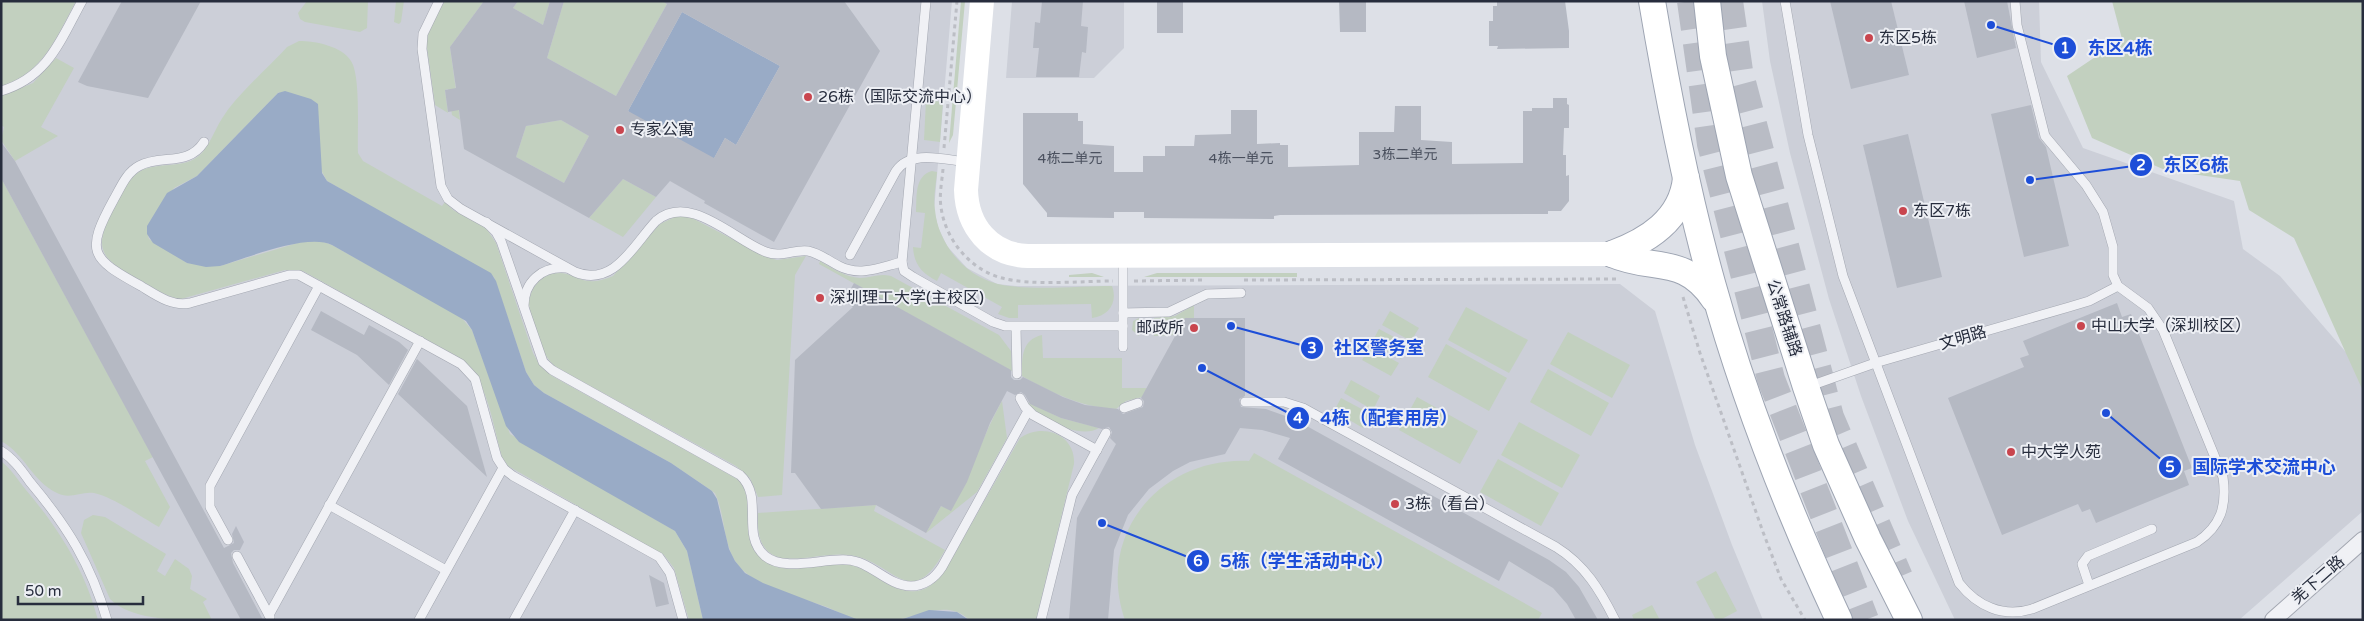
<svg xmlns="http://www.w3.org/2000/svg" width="2364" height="621" font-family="'Varela Round','Noto Sans SC',sans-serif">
  <rect width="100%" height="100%" fill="#dde0e7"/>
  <g fill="#cccfd8">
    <path d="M 1,1 L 952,1 L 934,210 L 938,227 L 947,246 L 967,268 L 997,284 L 1016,286 L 1620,284 L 1655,311 L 1695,445 L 1732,545 L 1763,620 L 86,620 L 1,479 Z"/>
    <path d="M 1012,1 L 1124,1 L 1124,48 L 1094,78 L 1006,78 Z"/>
    <path d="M 1762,1 L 2039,1 L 2041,62 L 2083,148 L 2234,201 L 2243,249 L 2280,276 L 2357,365 L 2363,376 L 2363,511 L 2239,620 L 1955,620 L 1908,521 L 1861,396 L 1829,299 L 1790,153 L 1770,61 Z"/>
  </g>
  <g fill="#c2d0bf">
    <path d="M 1,1 L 76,1 C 57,36 43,74 1,86 Z"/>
    <path d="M 307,1 L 368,1 L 367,28 L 360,32 L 305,22 L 300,19 L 298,13 Z"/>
    <path d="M 396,1 L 404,1 L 401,22 L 399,24 L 394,22 Z"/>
    <path d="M 445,1 L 484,1 L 450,47 L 460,120 L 452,115 L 448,89 L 445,90 L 448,113 L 435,105 L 426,41 L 430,27 Z"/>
    <path d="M 518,1 L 550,1 L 543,25 L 513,8 Z"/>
    <path d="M 564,1 L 663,1 L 667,4 L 616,96 L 547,58 Z"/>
    <path d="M 961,1 L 965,1 L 953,135 L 949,143 Z"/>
    <path d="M 2112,1 L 2363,1 L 2363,391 L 2294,238 L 2249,210 L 2240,181 L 2165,170 L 2092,138 L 2067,76 L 2122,39 Z"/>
    <path d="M 299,41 C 315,41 342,46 351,61 C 361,76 357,132 358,153 L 363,161 L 442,206 L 445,202 L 453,210 L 486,228 L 496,243 L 533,353 L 539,364 L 552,376 L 739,480 C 757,503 738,533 758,555 C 782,582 820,560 850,565 C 874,570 890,594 917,591 C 930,589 939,579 946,569 L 1020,438 C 1042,422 1076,434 1074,464 L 1036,620 L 969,620 C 949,600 923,615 901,619 C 889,621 870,621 859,620 C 848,618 837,611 827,607 C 802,598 754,586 738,565 C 722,544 726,516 715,493 L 671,463 L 544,393 L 534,385 L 526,372 L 494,277 L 327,181 L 279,92 L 197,176 L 174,188 L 147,231 L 149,239 L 187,263 L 220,266 L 304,241 L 321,241 L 332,245 L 460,316 L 472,330 L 510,434 L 675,531 L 687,551 L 703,620 L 689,620 L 674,568 L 664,555 L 508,466 L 502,457 C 493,426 487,376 460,358 L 303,271 L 285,270 L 181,299 C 166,297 153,287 140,280 C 103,260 91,251 113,211 C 119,200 124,187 132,178 C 150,157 183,173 202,153 C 212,141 216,126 225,114 C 240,92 269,67 287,47 Z"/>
    <path d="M 56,58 L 74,68 L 41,127 L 58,136 L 15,161 L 1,140 L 4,127 L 1,125 L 1,96 L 33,83 Z"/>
    <path d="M 926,100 L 943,102 L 940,142 L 924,140 Z"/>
    <path d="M 561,120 L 589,136 L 564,183 L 516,157 L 526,126 Z"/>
    <path d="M 932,171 L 937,172 C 936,185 933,198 935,210 C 938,244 965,276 998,284 C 1028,291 1080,286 1112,286 C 1118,302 1109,316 1092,318 L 1091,304 L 1018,305 L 1018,318 L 1009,318 L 998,314 L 1002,307 L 941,273 L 937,281 C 922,273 914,265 913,247 L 921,248 L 925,213 L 916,212 C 917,197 914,176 932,171 Z"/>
    <path d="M 1,178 L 153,457 L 145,461 L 170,507 L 159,527 C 143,518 111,496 94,493 C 81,491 70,500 57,493 C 33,482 24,453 1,441 Z"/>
    <path d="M 623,179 L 656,197 L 623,237 L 589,218 Z"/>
    <path d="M 677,216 L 692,218 L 767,257 L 777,260 L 806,256 L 795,275 L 782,495 L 758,497 L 750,478 L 736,466 L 558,368 C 540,357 532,324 529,304 C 530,284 547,269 567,274 C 575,276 581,281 590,281 C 598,282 605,279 613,276 L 660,224 Z"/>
    <path d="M 820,261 C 832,268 845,277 860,278 C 871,278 879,273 891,276 L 999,335 L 1011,351 L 1012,371 L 819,264 Z"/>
    <path d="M 1092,273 L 1104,277 L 1069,277 L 1069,275 Z"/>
    <path d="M 1157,273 L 1297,273 L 1297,277 L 1144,277 Z"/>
    <path d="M 1194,305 L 1194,318 L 1176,335 L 1154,336 L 1154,318 L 1175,316 Z"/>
    <path d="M 1466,307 L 1528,340 L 1509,373 L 1448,340 Z"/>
    <path d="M 1390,311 L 1419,328 L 1411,341 L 1382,325 Z"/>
    <path d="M 1139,318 L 1139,336 L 1132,330 L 1133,321 Z"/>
    <path d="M 1379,329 L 1409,345 L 1401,359 L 1372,342 Z"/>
    <path d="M 1568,332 L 1630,365 L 1612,398 L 1550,364 Z"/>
    <path d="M 1042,335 L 1043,358 L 1122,358 L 1122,388 L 1147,388 L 1142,397 L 1126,401 L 1116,409 C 1081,407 1052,393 1022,376 C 1022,358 1021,340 1042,335 Z"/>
    <path d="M 1446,344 L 1507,378 L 1489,411 L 1428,377 Z"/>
    <path d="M 1370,347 L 1399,363 L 1391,376 L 1362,360 Z"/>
    <path d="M 1548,369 L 1609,403 L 1591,436 L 1530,402 Z"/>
    <path d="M 1351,380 L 1380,396 L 1373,410 L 1344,393 Z"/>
    <path d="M 1417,397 L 1478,431 L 1460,464 L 1399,430 Z"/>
    <path d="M 1341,398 L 1371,414 L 1363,428 L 1334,411 Z"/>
    <path d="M 1002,401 L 1007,438 L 977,492 L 926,533 L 941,506 L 951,510 C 971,475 982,436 1002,401 Z"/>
    <path d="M 1027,402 L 1061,418 L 1099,428 C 1080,440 1039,419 1027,402 Z"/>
    <path d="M 1519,422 L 1580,455 L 1562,488 L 1501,455 Z"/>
    <path d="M 1254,453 L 1542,613 L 1538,620 L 1125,620 C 1095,533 1161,457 1249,461 Z"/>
    <path d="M 1498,459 L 1559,493 L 1541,526 L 1480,492 Z"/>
    <path d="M 1,461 C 11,469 18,480 26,490 C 59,529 85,570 98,620 L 1,620 Z"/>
    <path d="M 876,505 L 874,511 L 945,550 C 910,614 894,561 850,555 C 827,552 804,561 781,558 C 759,552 757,533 758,513 Z"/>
    <path d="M 93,515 L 105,517 L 166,554 L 157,571 L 165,576 L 175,559 L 189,569 L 192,576 L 190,589 L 207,599 L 203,602 L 212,620 C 178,620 132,621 110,599 L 81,533 L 84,520 Z"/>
    <path d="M 1716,571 L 1737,611 L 1720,620 L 1716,620 L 1696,582 Z"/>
    <path d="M 1652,605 L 1660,620 L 1634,620 L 1632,615 Z"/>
  </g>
  <g fill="#99abc6">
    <path d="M 682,12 L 780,66 L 736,145 L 725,138 L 705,175 L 628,111 Z"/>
    <path d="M 285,91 L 311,99 L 318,104 L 322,173 L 327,181 L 491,273 L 496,281 L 526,372 L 534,385 L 544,393 L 671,463 L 712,491 L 717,499 L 729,549 L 735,561 L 745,573 L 763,583 L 859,620 L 703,620 L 687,551 L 675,531 L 519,442 L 506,426 L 472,330 L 466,321 L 332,245 C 307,233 247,258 220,266 L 206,267 L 187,263 L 153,243 L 147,234 L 147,226 L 167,193 L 197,176 L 278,93 Z"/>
    <path d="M 929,610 L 957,612 L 969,620 L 900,620 Z"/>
  </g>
  <g fill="#b5b9c3" fill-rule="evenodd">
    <path d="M 122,1 L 201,1 L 148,98 L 87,86 L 78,82 Z"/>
    <path d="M 484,1 L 518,1 L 513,8 L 543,25 L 550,1 L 564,1 L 547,58 L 616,96 L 667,4 L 662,1 L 844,1 L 880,51 L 774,242 L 704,203 L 705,201 L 670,181 L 656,197 L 623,179 L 589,218 L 464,149 L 459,110 L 448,112 L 445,90 L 456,88 L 450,47 ZM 682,12 L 780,66 L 736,145 L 725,138 L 714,158 L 628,111 ZM 561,120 L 589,136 L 564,183 L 516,157 L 526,126 Z"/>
    <path d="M 1042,1 L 1083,1 L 1081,26 L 1088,27 L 1086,53 L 1082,52 L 1079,77 L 1036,77 L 1039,48 L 1033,48 L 1035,22 L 1040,23 Z"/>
    <rect x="1157" y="1" width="26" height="32"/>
    <path d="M 1339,1 L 1366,1 L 1366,32 L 1340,32 Z"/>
    <path d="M 1497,1 L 1565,1 L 1569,31 L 1569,48 L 1497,49 L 1498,46 L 1489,46 L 1489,21 L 1493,21 L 1493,6 L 1497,6 Z"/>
    <path d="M 1830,1 L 1891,1 L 1909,75 L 1851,89 Z"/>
    <path d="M 1964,1 L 2007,1 L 2016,48 L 1977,58 Z"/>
    <path d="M 1553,98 L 1567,98 L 1567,104 L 1569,105 L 1569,128 L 1564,128 L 1563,155 L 1566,155 L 1566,176 L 1569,175 L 1569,201 L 1561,211 L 1548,211 L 1548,214 L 1280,215 L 1274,216 L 1274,219 L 1144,218 L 1144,212 L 1114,212 L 1114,218 L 1047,217 L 1047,213 L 1023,184 L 1023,113 L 1078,113 L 1078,121 L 1083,121 L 1083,144 L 1114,146 L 1114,172 L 1143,172 L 1143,156 L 1165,156 L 1165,146 L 1194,146 L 1195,135 L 1231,134 L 1231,110 L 1257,110 L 1257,144 L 1280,143 L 1280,145 L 1288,145 L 1288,167 L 1359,165 L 1359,132 L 1394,132 L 1395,106 L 1421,106 L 1421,140 L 1452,142 L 1452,164 L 1523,163 L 1523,111 L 1532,111 L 1532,108 L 1553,108 Z"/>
    <path d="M 2031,105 L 2039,138 L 2046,147 L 2069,246 L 2024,257 L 1991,114 Z"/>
    <path d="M 1908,134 L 1942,277 L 1897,288 L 1863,145 Z"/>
    <path d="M 1,142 L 15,161 L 224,548 L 234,543 L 232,534 L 236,526 L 244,542 L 240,550 L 234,550 L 231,553 L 233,563 L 263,620 L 241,620 L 1,178 Z"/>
    <path d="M 854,283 L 1011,370 L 1011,377 L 1014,380 L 1020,380 L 1023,377 L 1063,397 L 1085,405 L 1118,409 L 1123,414 L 1143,407 L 1144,401 L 1141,398 L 1185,318 L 1245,318 L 1245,396 L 1239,399 L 1241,407 L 1266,409 L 1294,419 L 1549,560 L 1566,572 L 1579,587 L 1598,620 L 1576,620 L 1567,604 L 1553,588 L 1509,561 L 1499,581 L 1278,459 L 1290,438 L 1262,430 L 1240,428 L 1225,454 L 1190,462 L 1173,471 L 1149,489 L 1128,515 L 1114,550 L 1108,620 L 1069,620 L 1077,518 L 1116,444 L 1110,438 L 1112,432 L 1109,427 L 1102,429 L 1061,418 L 1030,404 L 1025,395 L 1021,392 L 1015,395 L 1007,391 L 990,423 L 967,482 L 951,511 L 941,506 L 926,533 L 876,505 L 821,509 L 795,473 L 791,473 L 795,360 L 853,307 L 844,301 Z"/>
    <path d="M 2117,303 L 2122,317 L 2131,314 L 2192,468 L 2184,471 L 2189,485 L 2096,523 L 2090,509 L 2082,512 L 2078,504 L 2002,535 L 1948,398 L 2024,367 L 2020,358 L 2029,355 L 2023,341 Z"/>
    <path d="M 321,311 L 364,335 L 369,325 L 399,342 L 408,350 L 389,385 L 357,355 L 311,330 Z"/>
    <path d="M 417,359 L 467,406 L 487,477 L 398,394 Z"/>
    <path d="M 649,575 L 664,583 L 669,604 L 656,607 Z"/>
  </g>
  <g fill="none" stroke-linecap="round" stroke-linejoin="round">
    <g stroke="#b9bcc5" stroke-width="28" stroke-dasharray="28 14" stroke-linecap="butt">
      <path d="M 1691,1 L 1711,144 L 1771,379 L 1865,620"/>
      <path d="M 1729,1 L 1739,71 L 1830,417 L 1899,577"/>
    </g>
    <defs>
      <g id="lane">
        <path d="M 439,1 L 423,34 L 422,49 L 441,186 L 448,199 L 461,209 L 575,272 C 614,288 634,244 656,221 C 690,192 734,240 766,252 C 781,258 794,249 808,251 C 819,253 829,261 839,266 C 860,277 881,267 902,262"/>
        <path d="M 926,1 L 902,262 L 904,271 L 913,277 L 993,322 L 1005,326 L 1123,326"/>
        <path d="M 1785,1 L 1808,135 L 1843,276 L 1959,583 C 1977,606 2003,618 2032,609 L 2197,542 C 2221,526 2227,506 2223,477 L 2163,330 L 2148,308 L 2118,286 L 2113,275 L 2113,247 L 2103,212 L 2086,185 L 2045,136 L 2017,25 L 2015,1"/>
        <path d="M 1,91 C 48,77 60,41 82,1"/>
        <path d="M 204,142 C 188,167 161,154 139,166 C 126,173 121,187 114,199 C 85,252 90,258 141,286 C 156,295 172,307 190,303 L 289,275 L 299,275 L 461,364 L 475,379 L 497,458 L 504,469 L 513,476 L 659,557 L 670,573 L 683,620"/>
        <path d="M 486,222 L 496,232 L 501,241 L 543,362 L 552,370 L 740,475 C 765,498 740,534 765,556 C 784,572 824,558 847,560 C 871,561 887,586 911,586 C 924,586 935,578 942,567 L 1028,411"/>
        <path d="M 850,255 L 896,171 C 911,149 945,160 968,162"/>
        <path d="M 524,306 C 524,282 542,266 566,268"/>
        <path d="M 1123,313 L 1169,312 L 1207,294 L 1241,293"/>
        <path d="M 1016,327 L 1017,374"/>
        <path d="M 1123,347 L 1123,258"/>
        <path d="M 1807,387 L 1875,363 L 2069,307 L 2089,301 L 2118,286"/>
        <path d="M 1020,398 L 1025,407 L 1033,415 L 1097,450"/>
        <path d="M 1245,402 L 1284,402 L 1303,408 L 1556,547 C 1585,565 1600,590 1615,620"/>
        <path d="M 1124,408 L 1138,403"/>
        <path d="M 1,451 C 13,458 22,471 30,482 C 67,526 91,564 107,620"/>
        <path d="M 329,505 L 446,570"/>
        <path d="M 228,540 L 210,507 L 210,486 L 319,286"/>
        <path d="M 237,556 L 270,617"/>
        <path d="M 2089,585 L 2082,564 L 2088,556 L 2152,529"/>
        <path d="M 269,615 L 420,341"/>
        <path d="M 419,620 L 503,468"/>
        <path d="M 514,620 L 575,510"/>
        <path d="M 1041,620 L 1072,495 L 1106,433"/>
      </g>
      <path id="street" d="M 2273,620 L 2363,540"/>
      <g id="primary">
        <path d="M 1652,1 C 1668,96 1686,190 1712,283 C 1744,399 1788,511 1839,620"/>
        <path d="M 1707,1 L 1713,56 L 1739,176 L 1806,387 L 1826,445 L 1868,539 L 1909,620"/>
        <path d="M 1612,254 C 1653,272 1684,254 1714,299"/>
        <path d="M 1612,254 C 1647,241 1682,220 1686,178"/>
      </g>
    </defs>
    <use href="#lane" stroke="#a3a7b1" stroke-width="10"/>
    <use href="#street" stroke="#a3a7b1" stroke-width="18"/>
    <use href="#primary" stroke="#9da4b2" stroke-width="28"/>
    <g stroke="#bcbec5" stroke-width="3" stroke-dasharray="4 4" stroke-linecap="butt">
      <path d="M 944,148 L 957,1"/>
      <path d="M 943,169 C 942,181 939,195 941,207 C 945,239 970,270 1002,278 C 1030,286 1083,281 1113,281"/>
      <path d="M 1244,280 L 1618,279"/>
      <path d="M 1134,281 L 1205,280"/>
      <path d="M 1683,297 L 1700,353 L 1763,532 L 1781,579 L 1805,620"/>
    </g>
    <use href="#lane" stroke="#f0f1f5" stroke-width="9"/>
    <use href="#street" stroke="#f0f1f5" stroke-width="16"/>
    <path stroke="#fff" stroke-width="24" d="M 982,1 L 966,190 C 967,226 990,255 1028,256 L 1612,254"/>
    <use href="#primary" stroke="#fff" stroke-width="26"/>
  </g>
  <g fill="#c9454e" stroke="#edeff4" stroke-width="2">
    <circle cx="1869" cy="38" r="5"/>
    <circle cx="808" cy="97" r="5"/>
    <circle cx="620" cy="130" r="5"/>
    <circle cx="1903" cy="211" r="5"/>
    <circle cx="820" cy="298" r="5"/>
    <circle cx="2081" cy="326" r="5"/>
    <circle cx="1194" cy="328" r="5"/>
    <circle cx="2011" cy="452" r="5"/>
    <circle cx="1395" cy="504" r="5"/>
  </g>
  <g text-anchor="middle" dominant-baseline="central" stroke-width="4" stroke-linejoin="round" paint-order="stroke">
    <g font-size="14" fill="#4a505e">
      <text x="1405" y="154">3栋二单元</text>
      <text x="1070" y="158">4栋二单元</text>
      <text x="1241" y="158">4栋一单元</text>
    </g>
    <g font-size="16" fill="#272d3d" stroke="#edeff4" text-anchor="start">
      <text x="1879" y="38">东区5栋</text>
      <text x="818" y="97">26栋（国际交流中心）</text>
      <text x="630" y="130">专家公寓</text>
      <text x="1913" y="211">东区7栋</text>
      <text x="830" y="298">深圳理工大学(主校区)</text>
      <text x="2091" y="326">中山大学（深圳校区）</text>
      <text x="1184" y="328" text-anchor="end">邮政所</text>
      <text x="2021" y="452">中大学人苑</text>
      <text x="1405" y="504">3栋（看台）</text>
    </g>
    <g font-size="16" fill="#272d3d" stroke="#edeff4">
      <text transform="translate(1784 318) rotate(72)">公常路辅路</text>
      <text transform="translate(1963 338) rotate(-16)">文明路</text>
      <text transform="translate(2318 580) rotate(-41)">羌下二路</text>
    </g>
  </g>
  <path fill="none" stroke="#1d4ed8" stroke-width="2" d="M1991 25L2065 48M2030 180L2141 165M1231 326L1312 348M1202 368L1298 418M2106 413L2170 467M1102 523L1198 561"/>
  <g fill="#1d4ed8" stroke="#edeff4" stroke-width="2">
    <circle cx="1991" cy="25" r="5"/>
    <circle cx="2030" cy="180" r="5"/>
    <circle cx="1231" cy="326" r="5"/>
    <circle cx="1202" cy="368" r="5"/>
    <circle cx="2106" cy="413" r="5"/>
    <circle cx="1102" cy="523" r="5"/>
    <circle cx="2065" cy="48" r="12"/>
    <circle cx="2141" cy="165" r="12"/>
    <circle cx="1312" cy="348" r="12"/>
    <circle cx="1298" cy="418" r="12"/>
    <circle cx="2170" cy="467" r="12"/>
    <circle cx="1198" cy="561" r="12"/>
  </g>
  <g font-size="15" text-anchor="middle" font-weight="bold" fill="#fff">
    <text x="2065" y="53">1</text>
    <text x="2141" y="170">2</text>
    <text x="1312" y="353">3</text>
    <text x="1298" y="423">4</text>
    <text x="2170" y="472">5</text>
    <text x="1198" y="566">6</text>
  </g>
  <g font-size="18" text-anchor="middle" font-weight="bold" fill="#1d4ed8" stroke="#edeff4" stroke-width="4" stroke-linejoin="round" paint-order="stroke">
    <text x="2120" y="54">东区4栋</text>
    <text x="2196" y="171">东区6栋</text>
    <text x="1379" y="354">社区警务室</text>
    <text x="1389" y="424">4栋（配套用房）</text>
    <text x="2264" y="473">国际学术交流中心</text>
    <text x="1307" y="567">5栋（学生活动中心）</text>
  </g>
  <rect width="2364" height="621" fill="none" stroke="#272d3d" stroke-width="5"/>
  <path d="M18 596v8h125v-8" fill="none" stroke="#272d3d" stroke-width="2.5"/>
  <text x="25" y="596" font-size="15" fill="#272d3d" stroke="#edeff4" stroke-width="4" paint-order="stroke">50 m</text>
</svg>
